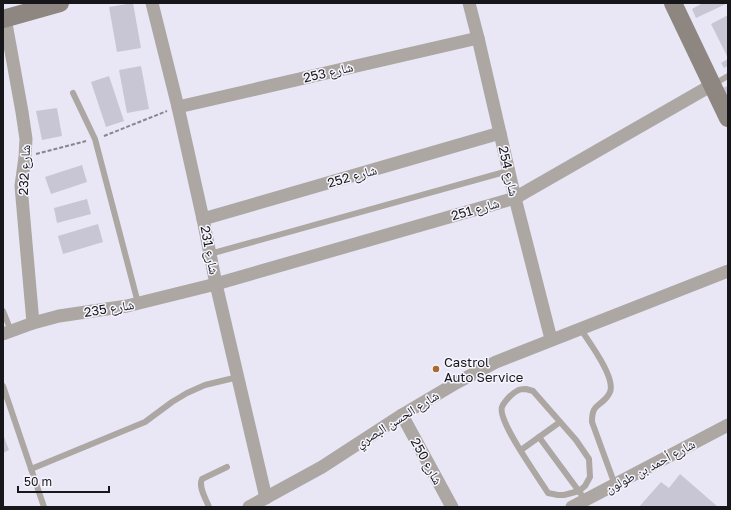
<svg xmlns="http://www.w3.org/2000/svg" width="731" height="510" font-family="'Golos Text','Noto Naskh Arabic',sans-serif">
  <rect width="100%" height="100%" fill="#e9e7f5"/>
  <g fill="#c8c6d4">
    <path d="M 133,3 L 141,48 L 117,52 L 109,7 Z"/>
    <path d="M 700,3 L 728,3 L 696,18 L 692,9 L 701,4 Z"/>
    <path d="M 728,15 L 728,58 L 711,24 Z"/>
    <path d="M 728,59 L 728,66 L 724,68 L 721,63 Z"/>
    <path d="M 141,66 L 149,109 L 127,113 L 119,70 Z"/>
    <path d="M 109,76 L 124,121 L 106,127 L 91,82 Z"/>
    <path d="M 728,86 L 728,100 L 722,88 Z"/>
    <path d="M 57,108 L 62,136 L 42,140 L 36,111 Z"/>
    <path d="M 82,165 L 87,182 L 51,194 L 45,177 Z"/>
    <path d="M 87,199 L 91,214 L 57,223 L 54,208 Z"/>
    <path d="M 98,224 L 103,242 L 63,254 L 58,236 Z"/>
    <path d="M 3,434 L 9,450 L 3,453 Z"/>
    <path d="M 680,474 L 718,507 L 639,507 L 661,482 L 669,488 Z"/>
  </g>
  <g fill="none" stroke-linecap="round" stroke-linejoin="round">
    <g stroke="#87858f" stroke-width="2" stroke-dasharray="4 2" stroke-linecap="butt">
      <path d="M 104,136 L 167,111"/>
      <path d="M 36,154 L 86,141"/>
    </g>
    <g stroke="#aca7a3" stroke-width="6">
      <path d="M 714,84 L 728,76"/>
      <path d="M 73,93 L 95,139 L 138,303"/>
      <path d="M 210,254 L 508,171"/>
      <path d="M 3,311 L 11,331"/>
      <path d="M 580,328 C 588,341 616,377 610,392 C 610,393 608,395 607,397 C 598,408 592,404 592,422 L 615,485"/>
      <path d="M 3,386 L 44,507"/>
      <path d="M 526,389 L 533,391 L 576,440 L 589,459 L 590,477 L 585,486 L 579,491 L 564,495 L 558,495 L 548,493 C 539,478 497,421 502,407 C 504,402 512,393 517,391 C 519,389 523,389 526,389 Z"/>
      <path d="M 539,437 L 581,494"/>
      <path d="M 521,450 L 560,422"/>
      <path d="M 31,469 L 145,422 L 172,402 L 187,393 L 205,385 L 238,377"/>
      <path d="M 209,507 C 206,499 198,487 202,479 L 227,467"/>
    </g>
    <g stroke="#aca7a3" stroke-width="13">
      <path d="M 152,3 L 178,107 L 203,219 L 216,284 L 266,498"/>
      <path d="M 469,3 L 478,38 L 515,198 L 551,339"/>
      <path d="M 5,18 L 22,112 L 26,139 L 25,157 L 21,186 L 33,323"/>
      <path d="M 178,107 L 478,38"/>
      <path d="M 203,219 L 500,133"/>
      <path d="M 3,334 L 33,323 L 59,316 L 127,306 L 216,284 L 515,198 L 712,85"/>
      <path d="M 402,415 L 452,507"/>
      <path d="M 249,507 L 322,467 L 402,415 L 456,383 L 496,362 L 728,271"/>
      <path d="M 572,507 L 728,425"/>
    </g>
    <g stroke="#8e8781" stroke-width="18">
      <path d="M 673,3 L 728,118"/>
      <path d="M 3,19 L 60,3"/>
    </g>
  </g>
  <circle fill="#a76b2e" stroke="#f6f5fe" stroke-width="1.5" cx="436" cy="369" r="4"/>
  <g text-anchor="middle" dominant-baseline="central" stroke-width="3" stroke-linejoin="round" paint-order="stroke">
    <g font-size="13" fill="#17161b" stroke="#f6f5fe">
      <text transform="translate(328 72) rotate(-13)">شارع 253</text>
      <text transform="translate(24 170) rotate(-87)">شارع 232</text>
      <text transform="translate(509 171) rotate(77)">شارع 254</text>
      <text transform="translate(352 176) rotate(-16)">شارع 252</text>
      <text transform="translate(475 209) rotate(-16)">شارع 251</text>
      <text transform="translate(210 250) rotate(79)">شارع 231</text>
      <text transform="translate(109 308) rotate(-9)">شارع 235</text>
      <text transform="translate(397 419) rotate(-32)">شارع الحسن البصري</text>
      <text transform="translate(427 461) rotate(61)">شارع 250</text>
      <text transform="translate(650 466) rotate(-28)">شارع أحمد بن طولون</text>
    </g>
    <g font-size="13" fill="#17161b" stroke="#f6f5fe" text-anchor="start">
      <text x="444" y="362">Castrol<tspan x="444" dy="15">Auto Service</tspan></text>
    </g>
  </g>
  <rect width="731" height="510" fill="none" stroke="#17161b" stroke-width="8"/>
  <path d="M18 486v6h91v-6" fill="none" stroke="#17161b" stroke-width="2"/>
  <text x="24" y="486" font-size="12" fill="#17161b" stroke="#f6f5fe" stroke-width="3" paint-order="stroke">50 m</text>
</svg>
